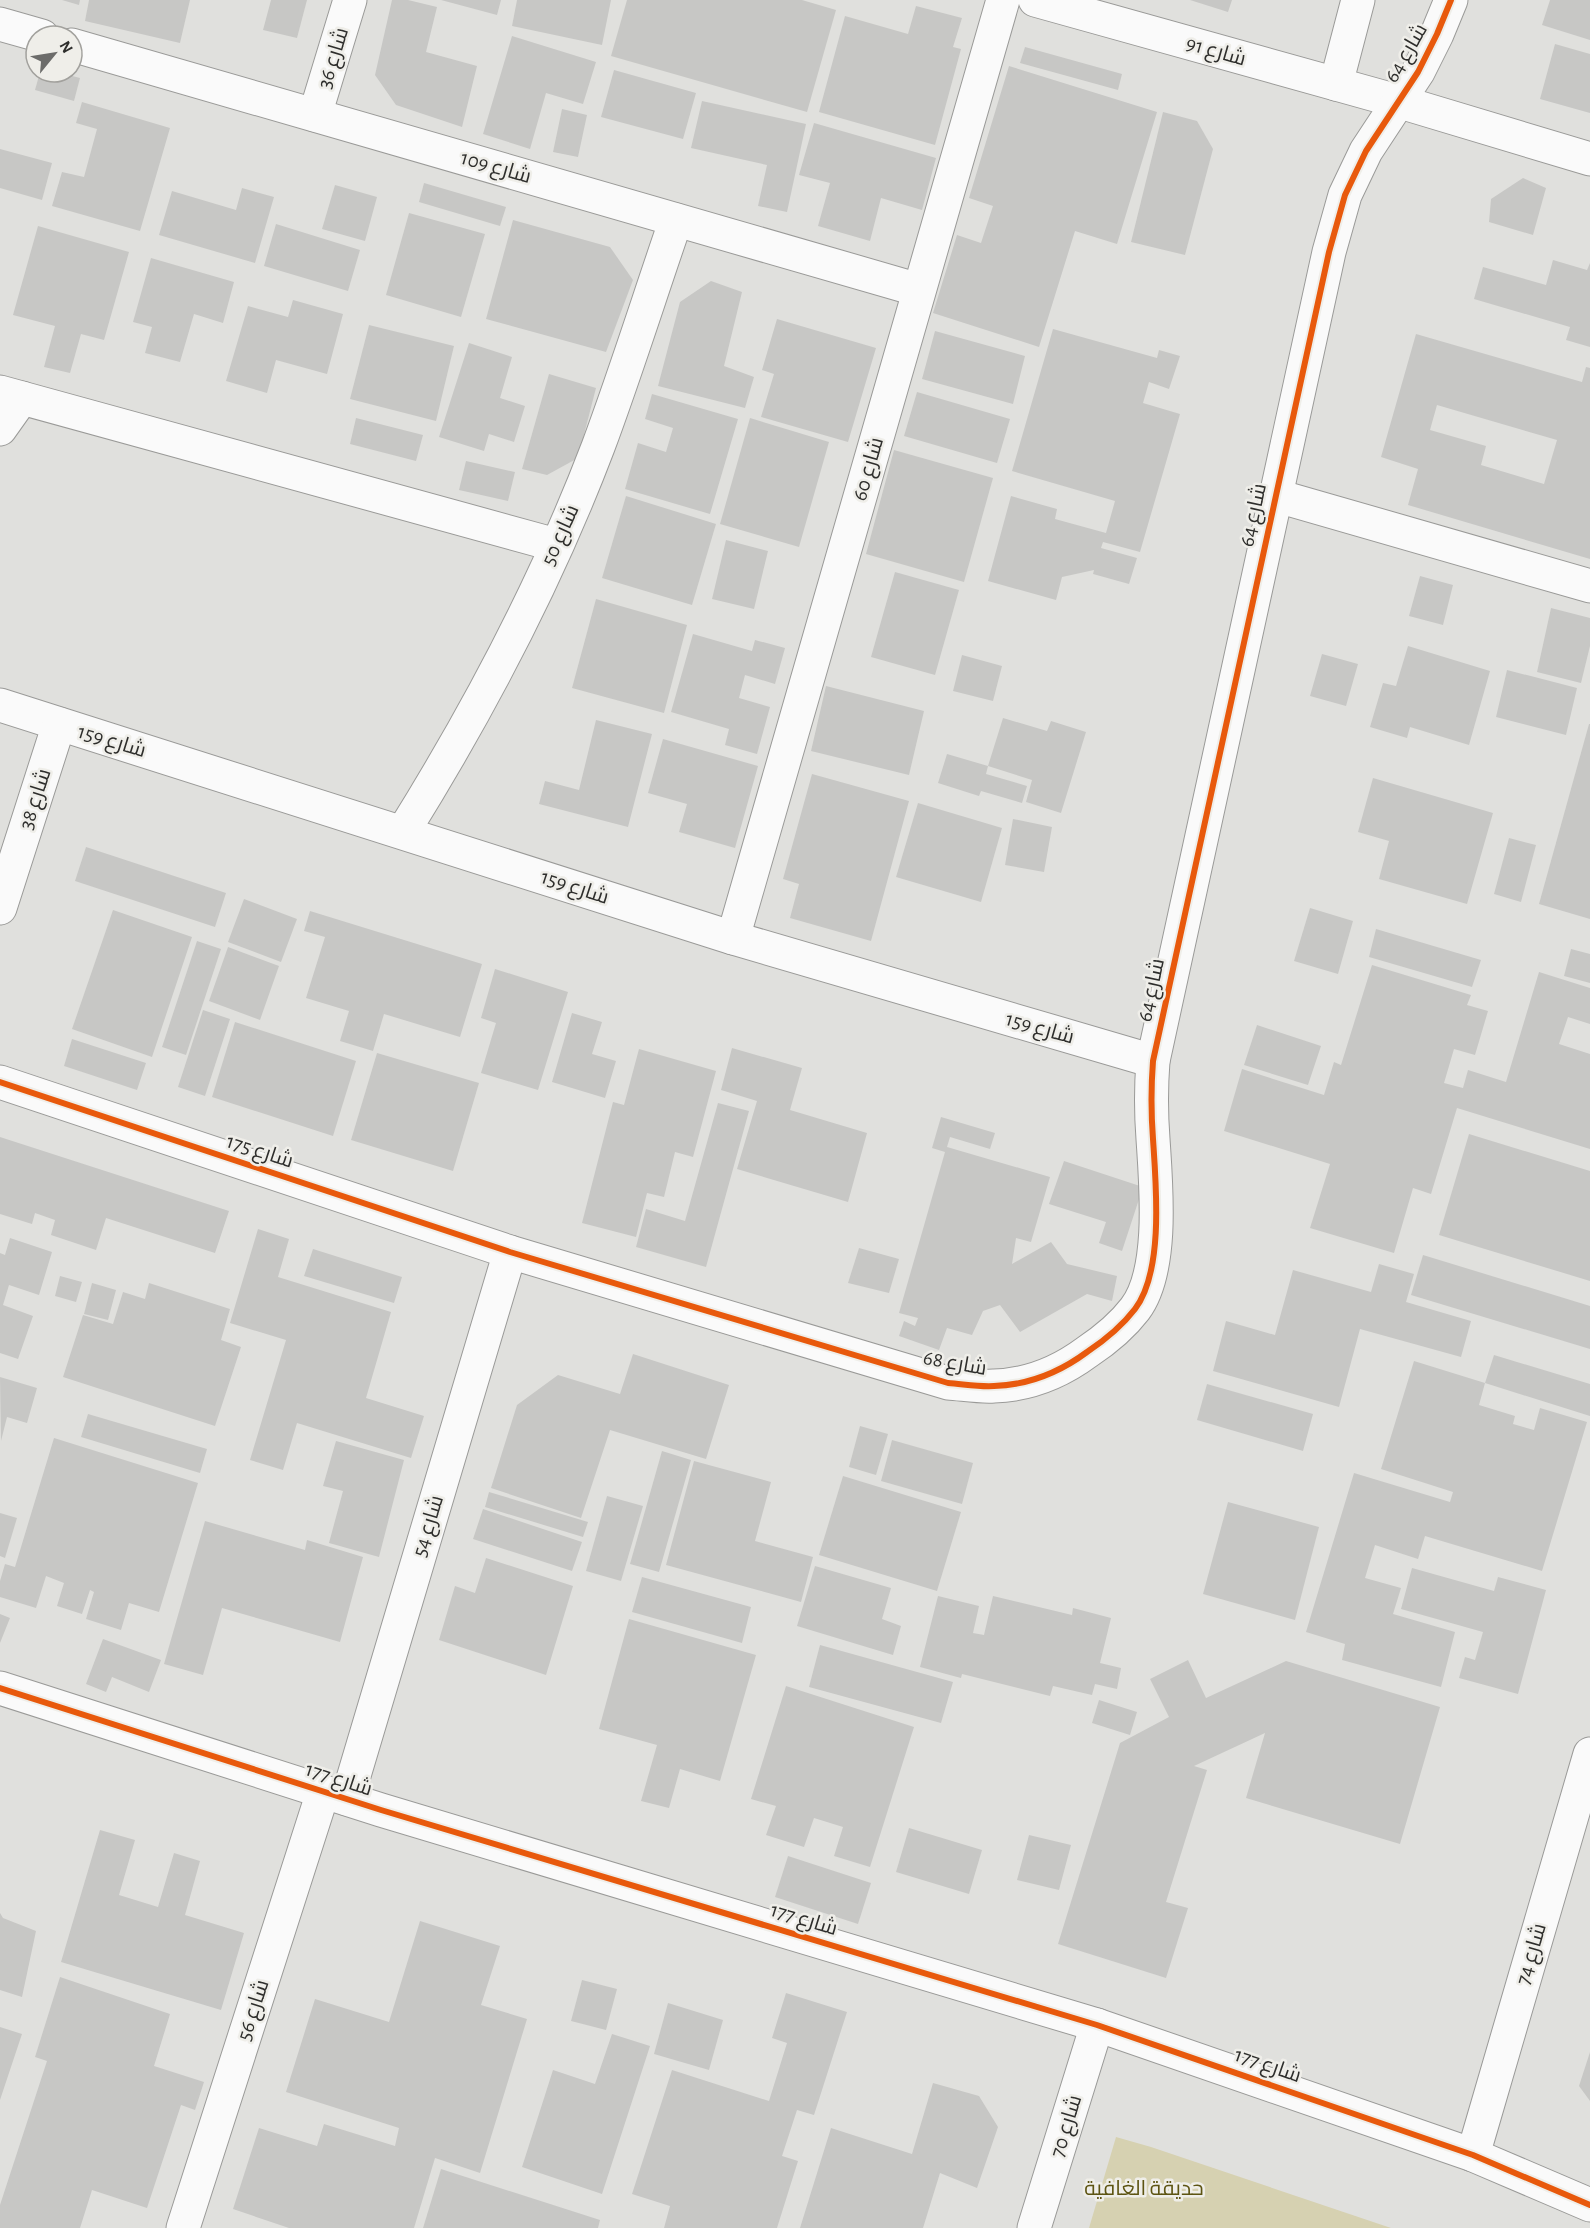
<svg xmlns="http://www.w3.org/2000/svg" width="1590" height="2228" font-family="'Alegreya Sans',Cairo,sans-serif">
  <rect width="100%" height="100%" fill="#e0e0dd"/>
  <path fill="#d6d1b1" d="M 1116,2137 L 1151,2147 L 1391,2228 L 1089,2228 Z"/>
  <g fill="#c7c7c5" fill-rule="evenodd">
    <path d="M 62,0 L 80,0 L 79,5 Z"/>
    <path d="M 89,0 L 190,0 L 180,43 L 85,21 Z"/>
    <path d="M 271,0 L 307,0 L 297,38 L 263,30 Z"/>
    <path d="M 392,0 L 408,0 L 437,7 L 426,52 L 477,66 L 462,127 L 396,105 L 375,75 Z"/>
    <path d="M 441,0 L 501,0 L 497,15 Z"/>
    <path d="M 517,0 L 611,0 L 602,45 L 512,26 Z"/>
    <path d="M 627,0 L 802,0 L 836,10 L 807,112 L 611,56 Z"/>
    <path d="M 1190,0 L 1232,0 L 1228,12 Z"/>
    <path d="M 1550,0 L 1590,0 L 1590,40 L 1542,25 Z"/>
    <path d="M 916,6 L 962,18 L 953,47 L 961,49 L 935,145 L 819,112 L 845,16 L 908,34 Z"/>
    <path d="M 512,36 L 596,62 L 583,104 L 546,93 L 530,149 L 483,134 Z"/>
    <path d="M 1555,44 L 1590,54 L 1590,113 L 1540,99 Z"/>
    <path d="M 1025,47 L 1122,74 L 1118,90 L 1020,63 Z"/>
    <path d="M 1009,66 L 1157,112 L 1117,244 L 1075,231 L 1039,347 L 933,313 L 957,235 L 981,243 L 993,206 L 969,198 Z"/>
    <path d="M 614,70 L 696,93 L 683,139 L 601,117 Z"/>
    <path d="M 40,72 L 57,72 L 80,78 L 74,101 L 35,90 Z"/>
    <path d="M 702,101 L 806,124 L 787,212 L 758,206 L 767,165 L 691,148 Z"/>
    <path d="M 82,102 L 170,128 L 140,231 L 52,206 L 62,172 L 84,177 L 97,129 L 76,123 Z"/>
    <path d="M 562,109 L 587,115 L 578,157 L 553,152 Z"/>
    <path d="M 1163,112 L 1197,121 L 1213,149 L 1185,255 L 1131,242 Z"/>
    <path d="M 814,123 L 936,158 L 922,210 L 881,198 L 870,241 L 818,226 L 830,183 L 799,175 Z"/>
    <path d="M 0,149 L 52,163 L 42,200 L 0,188 Z"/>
    <path d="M 1523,178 L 1546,188 L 1533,235 L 1489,222 L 1491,199 Z"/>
    <path d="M 424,183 L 506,207 L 500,226 L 419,202 Z"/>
    <path d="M 335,185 L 377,197 L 365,241 L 322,229 Z"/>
    <path d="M 242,188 L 274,197 L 255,263 L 159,235 L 172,191 L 236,210 Z"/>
    <path d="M 409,213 L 485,234 L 461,317 L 386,295 Z"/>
    <path d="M 513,220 L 610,247 L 633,280 L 606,352 L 486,319 Z"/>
    <path d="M 276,224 L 360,250 L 348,291 L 264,266 Z"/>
    <path d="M 38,226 L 129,252 L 104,340 L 81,334 L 70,373 L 44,367 L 55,326 L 13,315 Z"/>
    <path d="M 151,258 L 234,282 L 223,323 L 194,314 L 180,362 L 145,353 L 152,327 L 133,322 Z"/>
    <path d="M 1553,260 L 1587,270 L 1590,263 L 1590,347 L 1566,340 L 1570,327 L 1474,299 L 1483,267 L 1546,285 Z"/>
    <path d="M 711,281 L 742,292 L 724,366 L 754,377 L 745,408 L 658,386 L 680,302 Z"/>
    <path d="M 293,300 L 343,314 L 327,374 L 276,360 L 267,393 L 226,381 L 248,306 L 288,317 Z"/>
    <path d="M 777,319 L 876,348 L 848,442 L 761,417 L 774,374 L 762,370 Z"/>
    <path d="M 369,325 L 454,346 L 436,421 L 350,399 Z"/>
    <path d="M 1053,329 L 1157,358 L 1159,350 L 1180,356 L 1169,389 L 1149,382 L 1143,403 L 1180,414 L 1140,552 L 1103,542 L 1101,548 L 1137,558 L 1129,584 L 1093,574 L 1094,570 L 1062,577 L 1056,600 L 988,581 L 1011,496 L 1057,509 L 1055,519 L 1106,533 L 1115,501 L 1012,471 Z"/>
    <path d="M 935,331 L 1025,356 L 1013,404 L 922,379 Z"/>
    <path d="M 1416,334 L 1582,382 L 1586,367 L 1590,368 L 1590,559 L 1408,505 L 1418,469 L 1381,457 ZM 1437,405 L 1557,440 L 1544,484 L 1481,465 L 1486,446 L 1430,430 Z"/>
    <path d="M 469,343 L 512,357 L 500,398 L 525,406 L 514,442 L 489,434 L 484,451 L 439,437 Z"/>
    <path d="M 549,374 L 596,388 L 578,458 L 547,475 L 522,469 Z"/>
    <path d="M 917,392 L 1010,419 L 997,463 L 904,436 Z"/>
    <path d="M 652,394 L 738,419 L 710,514 L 625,489 L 638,443 L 666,452 L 673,428 L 645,419 Z"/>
    <path d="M 356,418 L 423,435 L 416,461 L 350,444 Z"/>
    <path d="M 750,418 L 829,442 L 799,547 L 720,524 Z"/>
    <path d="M 894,450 L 993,478 L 964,582 L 866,554 Z"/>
    <path d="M 466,461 L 515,472 L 508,501 L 459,490 Z"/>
    <path d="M 626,496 L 716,524 L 692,605 L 602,578 Z"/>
    <path d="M 726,540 L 768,551 L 754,609 L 712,599 Z"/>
    <path d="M 895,572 L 959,590 L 935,675 L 871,657 Z"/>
    <path d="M 1420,576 L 1453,585 L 1443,625 L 1409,616 Z"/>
    <path d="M 596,599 L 687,625 L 664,713 L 572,688 Z"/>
    <path d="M 1551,608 L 1590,618 L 1590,646 L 1581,683 L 1537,672 Z"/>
    <path d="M 693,634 L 752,651 L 755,640 L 785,648 L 775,684 L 745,675 L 739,698 L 770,707 L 757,754 L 725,745 L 729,729 L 671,712 Z"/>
    <path d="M 1408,646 L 1490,671 L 1469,745 L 1410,727 L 1407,738 L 1370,727 L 1383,683 L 1396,686 Z"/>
    <path d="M 1322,654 L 1358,664 L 1346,706 L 1310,696 Z"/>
    <path d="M 962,655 L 1002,666 L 993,701 L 953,691 Z"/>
    <path d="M 1507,670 L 1577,688 L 1566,735 L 1496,717 Z"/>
    <path d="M 826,686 L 924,711 L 909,775 L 811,751 Z"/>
    <path d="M 1003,718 L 1047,731 L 1051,721 L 1086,732 L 1061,813 L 1026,802 L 1032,780 L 988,766 L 986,774 L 1027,786 L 1022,803 L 981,791 L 979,796 L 938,783 L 947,754 L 988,766 Z"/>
    <path d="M 596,720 L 652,734 L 628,827 L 539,804 L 545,781 L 579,790 Z"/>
    <path d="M 1589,724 L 1590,724 L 1590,919 L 1539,904 Z"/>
    <path d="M 663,739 L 758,766 L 735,848 L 679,832 L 687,804 L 648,793 Z"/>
    <path d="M 812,774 L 909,801 L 871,941 L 790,918 L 799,884 L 783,879 Z"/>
    <path d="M 1373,778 L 1493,813 L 1467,904 L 1379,879 L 1389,841 L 1358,832 Z"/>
    <path d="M 918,803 L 1002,828 L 981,902 L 896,877 Z"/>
    <path d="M 1013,819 L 1052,827 L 1044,872 L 1005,865 Z"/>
    <path d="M 1509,838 L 1536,845 L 1521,902 L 1494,894 Z"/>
    <path d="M 86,847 L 226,893 L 215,927 L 75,881 Z"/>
    <path d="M 244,899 L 297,919 L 281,962 L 228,942 Z"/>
    <path d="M 1310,908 L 1353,921 L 1338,974 L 1294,961 Z"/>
    <path d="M 113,910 L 192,937 L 152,1057 L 72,1029 Z"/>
    <path d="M 310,911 L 482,964 L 460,1037 L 384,1014 L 373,1051 L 340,1041 L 349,1011 L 306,998 L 325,937 L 304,931 Z"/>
    <path d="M 1376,929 L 1481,960 L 1472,987 L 1369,957 Z"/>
    <path d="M 197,941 L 221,949 L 186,1055 L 162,1047 Z"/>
    <path d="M 228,947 L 279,966 L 260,1020 L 209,1001 Z"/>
    <path d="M 1571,949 L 1590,954 L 1590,983 L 1564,976 Z"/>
    <path d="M 1372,965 L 1471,995 L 1467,1005 L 1488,1011 L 1475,1055 L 1454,1049 L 1444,1083 L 1463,1088 L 1468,1070 L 1506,1082 L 1539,972 L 1590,988 L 1590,1024 L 1568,1017 L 1559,1044 L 1590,1054 L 1590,1149 L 1457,1108 L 1431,1194 L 1413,1188 L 1394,1253 L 1310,1228 L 1330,1164 L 1224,1131 L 1242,1069 L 1324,1095 L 1334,1062 L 1341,1065 Z"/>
    <path d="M 495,969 L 568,992 L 538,1090 L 481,1073 L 496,1023 L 481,1018 Z"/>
    <path d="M 203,1010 L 230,1019 L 205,1096 L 178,1087 Z"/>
    <path d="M 572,1013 L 602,1022 L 592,1054 L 616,1061 L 605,1098 L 552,1082 Z"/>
    <path d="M 235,1022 L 356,1061 L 333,1136 L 212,1097 Z"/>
    <path d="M 1257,1025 L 1321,1046 L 1308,1085 L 1244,1065 Z"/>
    <path d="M 72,1039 L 146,1063 L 137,1090 L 64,1066 Z"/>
    <path d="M 732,1048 L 802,1068 L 790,1110 L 867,1133 L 848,1202 L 737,1169 L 757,1101 L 721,1090 Z"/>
    <path d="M 639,1049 L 716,1071 L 693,1157 L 675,1152 L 664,1197 L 647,1193 L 636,1237 L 582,1223 L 613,1102 L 624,1105 Z"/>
    <path d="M 377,1053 L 479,1083 L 453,1171 L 351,1140 Z"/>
    <path d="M 718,1103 L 749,1111 L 706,1267 L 636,1247 L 646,1209 L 685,1221 Z"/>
    <path d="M 941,1117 L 995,1133 L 990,1149 L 950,1137 L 947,1147 L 1050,1177 L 1031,1242 L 1016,1238 L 1012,1264 L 1051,1242 L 1067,1264 L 1117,1276 L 1112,1301 L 1087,1294 L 1020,1332 L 1000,1305 L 983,1311 L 972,1335 L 947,1328 L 939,1350 L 899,1336 L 904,1321 L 915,1326 L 918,1318 L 899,1313 L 945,1152 L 932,1148 Z"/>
    <path d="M 1469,1134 L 1590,1171 L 1590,1281 L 1439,1235 Z"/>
    <path d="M 0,1137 L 229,1211 L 215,1253 L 106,1218 L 96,1250 L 51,1235 L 55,1220 L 35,1213 L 32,1224 L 0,1214 Z"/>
    <path d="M 1064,1161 L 1143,1187 L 1122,1251 L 1099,1243 L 1106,1222 L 1049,1204 Z"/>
    <path d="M 258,1229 L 289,1239 L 278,1277 L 391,1312 L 366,1398 L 424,1416 L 411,1458 L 297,1423 L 283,1470 L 250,1460 L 286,1340 L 230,1323 Z"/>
    <path d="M 10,1238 L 52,1252 L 39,1295 L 9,1285 L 3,1305 L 33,1316 L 18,1359 L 0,1353 L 0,1253 L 5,1255 Z"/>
    <path d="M 859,1248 L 899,1259 L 889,1293 L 848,1283 Z"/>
    <path d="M 313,1249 L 402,1277 L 394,1303 L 304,1276 Z"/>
    <path d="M 1423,1255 L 1590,1306 L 1590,1349 L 1411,1295 Z"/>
    <path d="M 1379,1264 L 1414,1274 L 1406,1302 L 1471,1321 L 1461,1357 L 1360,1329 L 1339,1407 L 1213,1371 L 1226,1321 L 1275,1335 L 1293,1270 L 1371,1292 Z"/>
    <path d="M 60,1276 L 82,1282 L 76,1302 L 55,1296 Z"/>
    <path d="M 92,1283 L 116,1290 L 108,1320 L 84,1314 Z"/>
    <path d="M 149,1283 L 230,1309 L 221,1340 L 241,1347 L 215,1426 L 63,1377 L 83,1315 L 113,1324 L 123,1292 L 145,1299 Z"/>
    <path d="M 633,1354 L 729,1385 L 706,1459 L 610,1430 L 581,1518 L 491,1488 L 517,1405 L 558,1375 L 620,1394 Z"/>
    <path d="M 1494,1355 L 1590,1384 L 1590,1416 L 1485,1383 L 1479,1405 L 1515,1416 L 1513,1424 L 1534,1430 L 1540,1408 L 1587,1422 L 1542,1571 L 1425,1536 L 1418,1559 L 1375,1545 L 1365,1578 L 1401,1588 L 1393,1614 L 1455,1632 L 1441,1687 L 1342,1660 L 1345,1644 L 1306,1632 L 1354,1473 L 1450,1502 L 1453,1492 L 1381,1469 L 1414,1361 L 1485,1383 Z"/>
    <path d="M 0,1377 L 37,1388 L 27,1423 L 7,1417 L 1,1441 Z"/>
    <path d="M 1207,1384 L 1313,1414 L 1303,1451 L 1197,1420 Z"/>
    <path d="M 88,1414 L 207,1449 L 200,1473 L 81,1437 Z"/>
    <path d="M 860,1426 L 888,1434 L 876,1475 L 849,1467 Z"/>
    <path d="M 54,1438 L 198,1483 L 159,1612 L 129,1603 L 121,1630 L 86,1619 L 94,1592 L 90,1590 L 82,1614 L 57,1606 L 64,1583 L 46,1576 L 36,1608 L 0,1597 L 0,1581 L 5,1564 L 15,1567 Z"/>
    <path d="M 892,1440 L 973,1463 L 962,1504 L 881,1481 Z"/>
    <path d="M 336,1441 L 404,1460 L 379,1557 L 329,1543 L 343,1491 L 323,1486 Z"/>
    <path d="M 662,1451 L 691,1460 L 659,1572 L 630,1564 Z"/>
    <path d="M 694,1461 L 771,1482 L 755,1541 L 813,1557 L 801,1602 L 666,1565 Z"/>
    <path d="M 843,1476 L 961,1512 L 937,1591 L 819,1555 Z"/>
    <path d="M 489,1492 L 588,1522 L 583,1537 L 485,1507 Z"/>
    <path d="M 607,1496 L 643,1506 L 621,1581 L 586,1571 Z"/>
    <path d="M 1228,1502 L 1319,1527 L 1295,1620 L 1203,1594 Z"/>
    <path d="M 483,1509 L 582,1542 L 572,1571 L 473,1539 Z"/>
    <path d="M 0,1513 L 17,1518 L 5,1558 L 0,1556 Z"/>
    <path d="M 205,1521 L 305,1550 L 307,1540 L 363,1557 L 340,1642 L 222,1608 L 203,1675 L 164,1664 Z"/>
    <path d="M 486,1558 L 573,1586 L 546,1675 L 439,1640 L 455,1586 L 475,1593 Z"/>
    <path d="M 815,1566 L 891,1588 L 882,1619 L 901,1626 L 893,1655 L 797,1626 Z"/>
    <path d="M 1412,1568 L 1494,1591 L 1498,1577 L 1546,1590 L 1518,1694 L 1459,1678 L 1465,1657 L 1475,1660 L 1483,1632 L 1401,1609 Z"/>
    <path d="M 642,1577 L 751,1607 L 742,1643 L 632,1612 Z"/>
    <path d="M 938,1596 L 979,1606 L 973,1633 L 984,1635 L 993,1596 L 1072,1615 L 1073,1608 L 1111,1618 L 1100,1663 L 1121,1668 L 1117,1689 L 1095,1684 L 1092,1695 L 1053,1686 L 1050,1696 L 962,1674 L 961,1678 L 920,1667 Z"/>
    <path d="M 0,1614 L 10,1618 L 0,1643 Z"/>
    <path d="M 629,1619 L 756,1655 L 720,1781 L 680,1769 L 669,1808 L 641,1801 L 657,1745 L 599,1729 Z"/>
    <path d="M 103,1639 L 161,1660 L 149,1692 L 112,1677 L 106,1692 L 86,1684 Z"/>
    <path d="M 820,1645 L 953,1682 L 941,1723 L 809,1687 Z"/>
    <path d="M 1188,1660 L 1206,1698 L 1286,1661 L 1440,1707 L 1400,1844 L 1246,1798 L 1265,1733 L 1194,1766 L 1207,1770 L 1166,1902 L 1188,1908 L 1166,1978 L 1058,1944 L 1120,1743 L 1169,1717 L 1150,1679 Z"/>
    <path d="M 786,1686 L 914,1727 L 870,1867 L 834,1856 L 843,1827 L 814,1818 L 804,1847 L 766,1835 L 776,1806 L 751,1799 Z"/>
    <path d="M 1099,1700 L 1137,1712 L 1130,1735 L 1092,1723 Z"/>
    <path d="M 909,1828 L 982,1850 L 969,1894 L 896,1872 Z"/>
    <path d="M 100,1830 L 135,1840 L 119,1895 L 158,1907 L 174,1853 L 200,1861 L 185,1915 L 244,1933 L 221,2010 L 61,1962 Z"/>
    <path d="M 1029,1835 L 1071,1845 L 1059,1890 L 1017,1880 Z"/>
    <path d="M 788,1856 L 871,1883 L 858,1924 L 775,1897 Z"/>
    <path d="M 0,1913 L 3,1918 L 36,1931 L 22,1997 L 0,1990 Z"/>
    <path d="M 420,1921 L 500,1946 L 481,2005 L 527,2019 L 480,2173 L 435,2158 L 414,2228 L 289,2228 L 233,2209 L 259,2128 L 317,2146 L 324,2124 L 395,2146 L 399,2128 L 286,2092 L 315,1999 L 389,2022 Z"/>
    <path d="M 60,1977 L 170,2014 L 154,2066 L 204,2082 L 195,2110 L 181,2105 L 147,2208 L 92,2190 L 80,2228 L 0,2228 L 0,2205 L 47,2061 L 35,2057 Z"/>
    <path d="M 582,1980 L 617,1989 L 606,2030 L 571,2021 Z"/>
    <path d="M 786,1993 L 847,2012 L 814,2115 L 797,2110 L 782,2156 L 798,2161 L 777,2228 L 664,2228 L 670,2206 L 632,2194 L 672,2070 L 769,2101 L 787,2043 L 772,2038 Z"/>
    <path d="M 668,2003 L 723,2020 L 709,2070 L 654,2054 Z"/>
    <path d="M 0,2027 L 22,2034 L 0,2100 Z"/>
    <path d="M 612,2034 L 650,2046 L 602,2194 L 522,2167 L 553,2070 L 595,2084 Z"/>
    <path d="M 1590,2052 L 1590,2101 L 1579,2086 Z"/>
    <path d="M 933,2083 L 979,2096 L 998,2127 L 977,2188 L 940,2173 L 923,2228 L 800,2228 L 831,2128 L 912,2154 Z"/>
    <path d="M 441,2169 L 600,2220 L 598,2228 L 423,2228 Z"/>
  </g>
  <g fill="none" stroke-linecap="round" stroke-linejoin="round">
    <defs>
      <g id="street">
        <path d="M 1035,0 L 1397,101 L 1590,159"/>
        <path d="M 0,24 L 42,36"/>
        <path d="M 72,45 L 919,290"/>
        <path d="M 1336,84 L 1358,0"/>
        <path d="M 315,115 L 350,0"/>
        <path d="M 0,392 L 556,545"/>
        <path d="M 0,429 L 22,398"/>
        <path d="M 1274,495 L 1590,586"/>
        <path d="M 0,705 L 733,938 L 1153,1061"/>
        <path d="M 403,832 C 479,710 547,581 598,447 C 626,372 650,295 676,220"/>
        <path d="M 0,908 L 59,724"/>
        <path d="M 733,938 L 1003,0"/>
        <path d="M 0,1082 L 510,1252 L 948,1383 C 963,1384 979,1387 994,1386 C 1028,1385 1060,1372 1087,1352 C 1105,1340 1122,1326 1135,1309 C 1164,1271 1156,1185 1153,1139 C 1151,1113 1151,1087 1153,1061 L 1329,252 L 1345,195 L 1366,151 L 1418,72 L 1437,34 L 1451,0"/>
        <path d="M 0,1688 L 381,1810 L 1097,2025 L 1473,2155 L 1590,2205"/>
        <path d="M 347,1799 L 510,1252"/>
        <path d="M 1473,2155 L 1590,1754"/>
        <path d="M 183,2228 L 323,1792"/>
        <path d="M 1034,2228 L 1097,2025"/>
      </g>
    </defs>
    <use href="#street" stroke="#9a9a98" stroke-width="35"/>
    <use href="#street" stroke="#fafafa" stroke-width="33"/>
    <defs>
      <g id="cycleway">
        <path d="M 0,1082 L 510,1252 L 948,1383 C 963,1384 979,1387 994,1386 C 1028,1385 1060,1372 1087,1352 C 1105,1340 1122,1326 1135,1309 C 1164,1271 1156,1185 1153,1139 C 1151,1113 1151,1087 1153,1061 L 1329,252 L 1345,195 L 1366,151 L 1418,72 L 1437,34 L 1451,0"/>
        <path d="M 0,1688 L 381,1810 L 1097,2025 L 1473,2155 L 1590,2205"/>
      </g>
    </defs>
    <use href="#cycleway" stroke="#efeee9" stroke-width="10"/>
    <use href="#cycleway" stroke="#e8590c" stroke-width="6"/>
  </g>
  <g text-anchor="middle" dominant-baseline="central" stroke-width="5" stroke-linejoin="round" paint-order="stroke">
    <g font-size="21" fill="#2e2e2c" stroke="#efeee9">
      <text transform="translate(1216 51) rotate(16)">شارع 91</text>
      <text transform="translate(1406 53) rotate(-60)">شارع 64</text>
      <text transform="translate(333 58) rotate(-73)">شارع 36</text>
      <text transform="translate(496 167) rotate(16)">شارع 109</text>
      <text transform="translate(868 469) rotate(-74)">شارع 60</text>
      <text transform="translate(1253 515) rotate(-78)">شارع 64</text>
      <text transform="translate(560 535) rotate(-66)">شارع 50</text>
      <text transform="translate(112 741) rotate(17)">شارع 159</text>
      <text transform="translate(35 799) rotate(-72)">شارع 38</text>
      <text transform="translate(575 887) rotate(18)">شارع 159</text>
      <text transform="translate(1151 990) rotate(-78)">شارع 64</text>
      <text transform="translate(1040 1028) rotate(16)">شارع 159</text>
      <text transform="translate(260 1151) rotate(18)">شارع 175</text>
      <text transform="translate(955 1363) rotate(10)">شارع 68</text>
      <text transform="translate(428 1526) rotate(-73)">شارع 54</text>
      <text transform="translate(339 1779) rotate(18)">شارع 177</text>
      <text transform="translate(804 1919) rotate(17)">شارع 177</text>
      <text transform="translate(1531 1954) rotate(-74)">شارع 74</text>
      <text transform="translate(253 2010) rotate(-72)">شارع 56</text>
      <text transform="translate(1268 2065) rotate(19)">شارع 177</text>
      <text transform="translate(1066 2126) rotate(-73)">شارع 70</text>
    </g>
    <g font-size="21" fill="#5d5412" stroke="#efeee9">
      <text x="1144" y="2188">حديقة الغافية</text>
    </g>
  </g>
  <g transform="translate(54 54) rotate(60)"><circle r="28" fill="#efeee9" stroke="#a2a19d" stroke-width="1.5"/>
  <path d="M0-4.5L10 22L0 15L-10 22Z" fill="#6c6c6a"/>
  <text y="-9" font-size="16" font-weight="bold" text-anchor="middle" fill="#2e2e2c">N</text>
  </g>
</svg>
